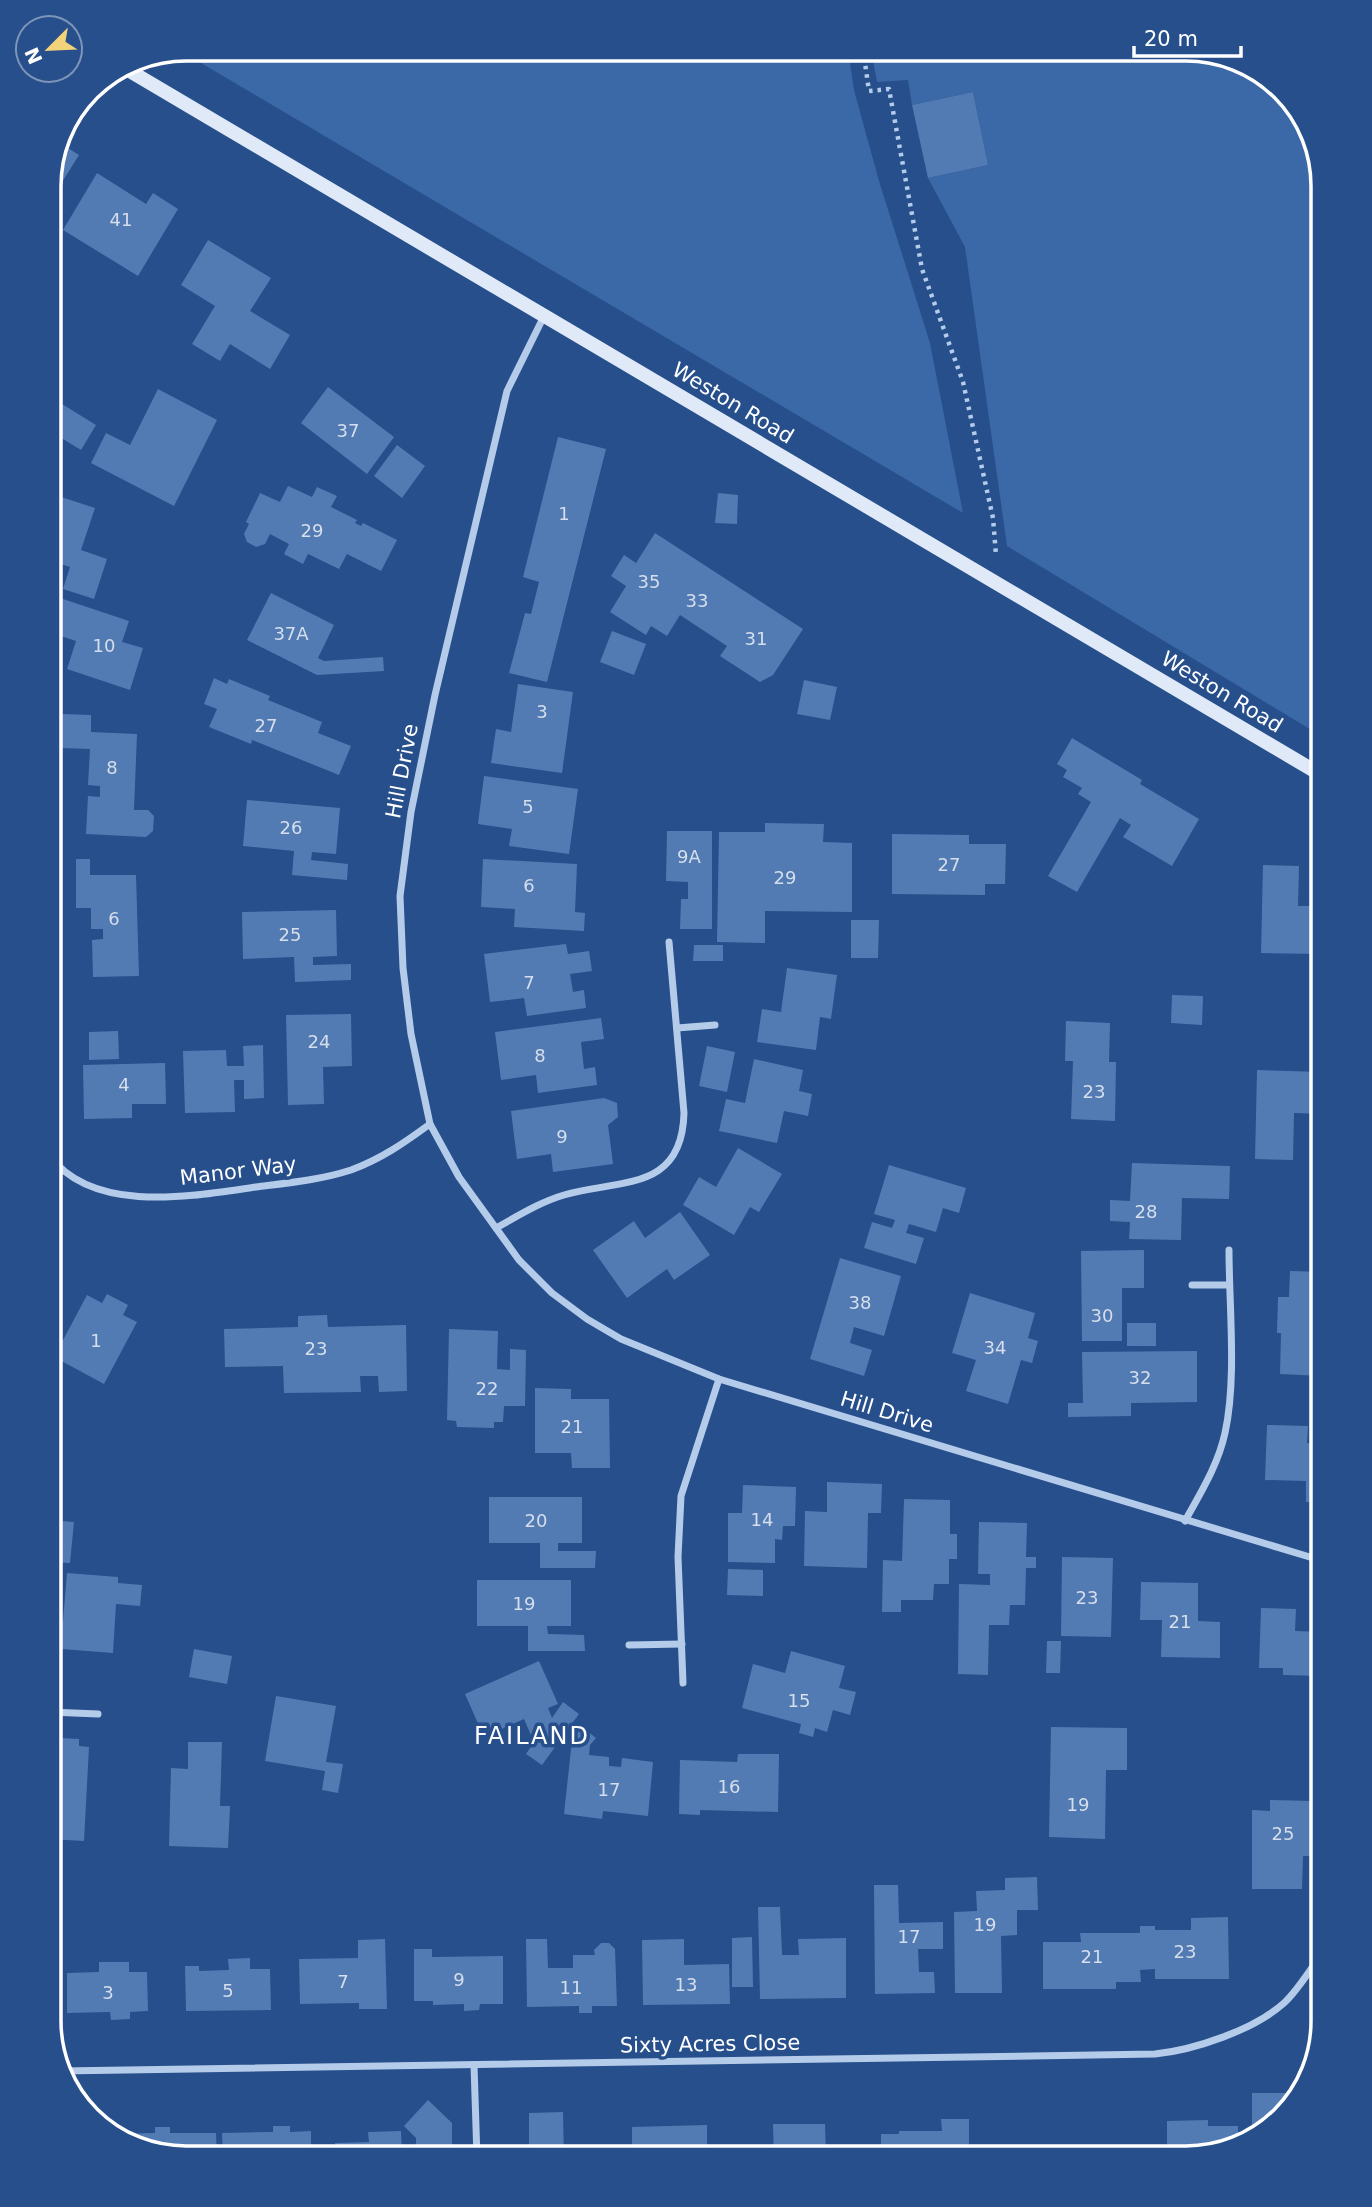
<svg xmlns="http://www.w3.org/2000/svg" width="1372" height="2207" font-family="'DejaVu Sans',sans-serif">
  <rect width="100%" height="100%" fill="#264f8b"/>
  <g fill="#3b69a7">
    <path d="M 186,49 L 848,49 L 854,90 L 879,181 L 930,343 L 963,513 L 179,50 Z"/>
    <path d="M 871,49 L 1195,49 L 1262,72 L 1309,125 L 1323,186 L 1323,737 L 1007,546 L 965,247 L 928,178 L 988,165 L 973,92 L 912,105 L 908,80 L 877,82 Z"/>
  </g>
  <g fill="#537bb3">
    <path d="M 973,92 L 988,165 L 928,178 L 912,105 Z"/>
    <path d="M 59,135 L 64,137 L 60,143 L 79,155 L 49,203 L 49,178 Z"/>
    <path d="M 97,173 L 146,204 L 153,193 L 178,209 L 138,276 L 63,230 Z"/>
    <path d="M 208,240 L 271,278 L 250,311 L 290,335 L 270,369 L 230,344 L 220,361 L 192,344 L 215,306 L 181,285 Z"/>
    <path d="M 328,387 L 394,437 L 367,474 L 301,423 Z"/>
    <path d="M 158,389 L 217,420 L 174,506 L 91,463 L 106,433 L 130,445 Z"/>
    <path d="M 49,396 L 96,425 L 81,450 L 58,436 L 49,450 Z"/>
    <path d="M 558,437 L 606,449 L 547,682 L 509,673 L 525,613 L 531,614 L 539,582 L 523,577 Z"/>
    <path d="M 397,445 L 425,466 L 402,498 L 374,476 Z"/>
    <path d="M 288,486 L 312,497 L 317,487 L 337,496 L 331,507 L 357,520 L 355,523 L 361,526 L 363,523 L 397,540 L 381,571 L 347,554 L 339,569 L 308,554 L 303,564 L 284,554 L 289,544 L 270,534 L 265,544 L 256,547 L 247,542 L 244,534 L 249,524 L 246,522 L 260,493 L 280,502 Z"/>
    <path d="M 718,493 L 738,495 L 737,524 L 715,523 Z"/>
    <path d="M 52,494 L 95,508 L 81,550 L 107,559 L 94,599 L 63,589 L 70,567 L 49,560 L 49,502 Z"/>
    <path d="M 655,533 L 803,629 L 773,675 L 760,682 L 720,656 L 727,646 L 680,615 L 667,636 L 651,626 L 646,635 L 610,612 L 626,586 L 611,576 L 624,555 L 636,563 Z"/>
    <path d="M 271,593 L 334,625 L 318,658 L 324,661 L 383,657 L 384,671 L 317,675 L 247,640 Z"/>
    <path d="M 60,598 L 129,621 L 122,642 L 143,648 L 130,690 L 67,669 L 76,641 L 49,632 Z"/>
    <path d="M 612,631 L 646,644 L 634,675 L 600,662 Z"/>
    <path d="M 214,678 L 227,684 L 229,679 L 270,696 L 268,700 L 322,722 L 318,733 L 351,746 L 339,775 L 252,740 L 251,744 L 209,727 L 217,709 L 204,704 Z"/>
    <path d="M 804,680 L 837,687 L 830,720 L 797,714 Z"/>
    <path d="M 518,684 L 573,692 L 562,773 L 491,763 L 496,729 L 511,732 Z"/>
    <path d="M 62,714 L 91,715 L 91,732 L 137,734 L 134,810 L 148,810 L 154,816 L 153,831 L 146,837 L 86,834 L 88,796 L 100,797 L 100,786 L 88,785 L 90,749 L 60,748 Z"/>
    <path d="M 1072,738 L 1142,780 L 1140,784 L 1199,819 L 1172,866 L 1123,837 L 1131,825 L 1120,818 L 1077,892 L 1048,876 L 1091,802 L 1078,794 L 1082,788 L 1063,777 L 1067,770 L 1057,764 Z"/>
    <path d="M 484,776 L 578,789 L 569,854 L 509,846 L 512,829 L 478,824 Z"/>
    <path d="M 247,800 L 340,808 L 336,854 L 312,852 L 311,860 L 348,864 L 347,880 L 292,875 L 294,851 L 243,846 Z"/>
    <path d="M 765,823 L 824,824 L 823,842 L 852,843 L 852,912 L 765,911 L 765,943 L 717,942 L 719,832 L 765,832 Z"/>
    <path d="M 667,831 L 712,831 L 712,929 L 680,929 L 681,899 L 688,899 L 688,882 L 666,881 Z"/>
    <path d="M 892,834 L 969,835 L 969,844 L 1006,844 L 1005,884 L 985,884 L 985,895 L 892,894 Z"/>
    <path d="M 76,859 L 90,859 L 90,875 L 136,875 L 139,976 L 93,977 L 92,940 L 103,939 L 103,929 L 91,929 L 91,908 L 76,908 Z"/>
    <path d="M 483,859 L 577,864 L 575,912 L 585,913 L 584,931 L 514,927 L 515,909 L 481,907 Z"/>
    <path d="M 1263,865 L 1299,866 L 1298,906 L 1323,906 L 1323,954 L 1261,953 Z"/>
    <path d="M 336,910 L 337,956 L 313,957 L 313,965 L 351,964 L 351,980 L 295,982 L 294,957 L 243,959 L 242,912 Z"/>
    <path d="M 851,920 L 879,920 L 878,958 L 851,958 Z"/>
    <path d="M 566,944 L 568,954 L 589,951 L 592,971 L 570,974 L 573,992 L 584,990 L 586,1008 L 527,1016 L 524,998 L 490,1002 L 484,954 Z"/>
    <path d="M 694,945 L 723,945 L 723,961 L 693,961 Z"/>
    <path d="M 787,968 L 837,975 L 831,1019 L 820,1017 L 816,1050 L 757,1042 L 762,1009 L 781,1012 Z"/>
    <path d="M 1172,995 L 1203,996 L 1202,1025 L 1171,1023 Z"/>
    <path d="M 351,1014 L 352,1066 L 323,1067 L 324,1104 L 288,1105 L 286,1015 Z"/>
    <path d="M 601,1018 L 604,1039 L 581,1042 L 584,1069 L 595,1067 L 597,1085 L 538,1093 L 536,1075 L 501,1080 L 495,1032 Z"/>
    <path d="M 1066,1021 L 1110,1023 L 1109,1062 L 1116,1062 L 1115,1121 L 1071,1119 L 1073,1061 L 1065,1061 Z"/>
    <path d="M 118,1031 L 119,1059 L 89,1060 L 89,1032 Z"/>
    <path d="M 263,1045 L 264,1098 L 244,1099 L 244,1080 L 234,1080 L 235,1112 L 185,1113 L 183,1051 L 226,1050 L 227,1066 L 244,1066 L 243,1046 Z"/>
    <path d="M 707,1046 L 735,1052 L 727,1092 L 699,1086 Z"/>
    <path d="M 754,1059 L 803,1070 L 799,1091 L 812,1094 L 808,1116 L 784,1111 L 777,1143 L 719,1131 L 726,1099 L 745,1103 Z"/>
    <path d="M 165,1063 L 166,1104 L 132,1104 L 132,1118 L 84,1119 L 83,1065 Z"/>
    <path d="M 1257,1070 L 1323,1072 L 1323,1114 L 1294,1113 L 1293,1160 L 1255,1159 Z"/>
    <path d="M 604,1098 L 617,1103 L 618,1117 L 608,1125 L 613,1164 L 553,1172 L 551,1154 L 517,1159 L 511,1111 Z"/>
    <path d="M 738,1148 L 782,1174 L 759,1212 L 750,1207 L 734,1235 L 683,1205 L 699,1177 L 716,1187 Z"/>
    <path d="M 1132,1163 L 1230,1166 L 1229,1199 L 1182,1198 L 1181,1240 L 1129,1239 L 1130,1222 L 1110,1221 L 1110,1200 L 1130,1201 Z"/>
    <path d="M 889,1165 L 966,1188 L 959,1213 L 943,1208 L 936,1232 L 909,1224 L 906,1233 L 924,1238 L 916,1264 L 864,1248 L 872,1222 L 892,1228 L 895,1220 L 874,1214 Z"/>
    <path d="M 680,1212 L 710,1255 L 674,1280 L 667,1269 L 627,1298 L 593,1250 L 634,1221 L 645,1238 Z"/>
    <path d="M 1144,1250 L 1144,1288 L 1122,1288 L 1122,1341 L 1082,1341 L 1081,1251 Z"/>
    <path d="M 840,1258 L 901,1276 L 884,1336 L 854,1327 L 850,1343 L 872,1350 L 864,1376 L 810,1359 Z"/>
    <path d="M 1290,1271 L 1323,1272 L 1322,1376 L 1280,1374 L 1281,1333 L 1277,1333 L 1278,1297 L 1289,1297 Z"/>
    <path d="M 970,1293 L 1035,1313 L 1028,1338 L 1038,1341 L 1032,1363 L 1021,1360 L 1008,1404 L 966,1391 L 976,1360 L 952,1353 Z"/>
    <path d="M 107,1294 L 128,1305 L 123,1315 L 137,1322 L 104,1384 L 54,1357 L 87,1295 L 102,1303 Z"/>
    <path d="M 327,1315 L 328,1327 L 406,1325 L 407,1391 L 379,1392 L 378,1376 L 360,1376 L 361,1392 L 284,1393 L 283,1366 L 225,1367 L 224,1329 L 298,1327 L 298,1316 Z"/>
    <rect x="1127" y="1323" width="29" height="23"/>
    <path d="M 449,1329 L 498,1331 L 497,1369 L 510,1370 L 510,1349 L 526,1350 L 525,1406 L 504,1406 L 503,1422 L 494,1422 L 494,1428 L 457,1427 L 456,1421 L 447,1420 Z"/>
    <path d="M 1197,1351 L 1197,1402 L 1131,1403 L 1131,1416 L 1068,1417 L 1068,1403 L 1083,1403 L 1082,1352 Z"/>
    <path d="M 535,1388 L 571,1389 L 571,1399 L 609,1399 L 610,1468 L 572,1468 L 571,1453 L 535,1453 Z"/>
    <path d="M 1267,1425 L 1308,1426 L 1307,1443 L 1323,1444 L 1323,1502 L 1306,1502 L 1306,1481 L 1265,1480 Z"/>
    <path d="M 827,1482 L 882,1484 L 881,1513 L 868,1513 L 867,1568 L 804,1566 L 805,1511 L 827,1512 Z"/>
    <path d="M 743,1485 L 796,1487 L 795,1526 L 783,1526 L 782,1540 L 775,1539 L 775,1563 L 728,1562 L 728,1513 L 742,1513 Z"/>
    <path d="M 489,1497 L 582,1497 L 582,1543 L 558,1543 L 558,1551 L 596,1551 L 595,1568 L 540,1568 L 540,1543 L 489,1543 Z"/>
    <path d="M 904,1499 L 950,1500 L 950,1534 L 957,1534 L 957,1559 L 949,1559 L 949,1584 L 934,1584 L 933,1600 L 901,1600 L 901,1612 L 882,1612 L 883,1560 L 902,1561 Z"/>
    <path d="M 49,1520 L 74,1522 L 70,1563 L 49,1562 Z"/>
    <path d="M 979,1522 L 1027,1523 L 1026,1557 L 1036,1557 L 1036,1568 L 1026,1568 L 1025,1605 L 1010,1605 L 1009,1625 L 989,1625 L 988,1675 L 958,1674 L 959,1584 L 990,1585 L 990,1574 L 978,1574 Z"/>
    <path d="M 1062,1557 L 1113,1558 L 1111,1637 L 1061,1636 Z"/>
    <path d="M 728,1569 L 763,1570 L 763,1596 L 727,1595 Z"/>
    <path d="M 67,1573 L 118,1577 L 118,1583 L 142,1585 L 140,1606 L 116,1604 L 113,1653 L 49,1648 L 49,1620 L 63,1621 Z"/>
    <path d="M 477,1580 L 571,1580 L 571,1626 L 547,1626 L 548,1634 L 584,1635 L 585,1651 L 528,1651 L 528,1626 L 477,1626 Z"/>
    <path d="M 1141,1582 L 1198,1583 L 1198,1621 L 1220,1622 L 1220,1658 L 1161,1657 L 1162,1620 L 1140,1620 Z"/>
    <path d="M 1261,1608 L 1296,1609 L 1295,1631 L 1323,1632 L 1323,1676 L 1283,1675 L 1283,1668 L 1259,1668 Z"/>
    <path d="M 1047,1641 L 1061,1641 L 1060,1673 L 1046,1673 Z"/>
    <path d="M 194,1649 L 232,1656 L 227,1684 L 189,1677 Z"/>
    <path d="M 791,1651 L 845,1666 L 839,1688 L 856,1692 L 850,1715 L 833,1710 L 827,1732 L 815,1728 L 813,1737 L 799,1733 L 801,1724 L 742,1708 L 753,1664 L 785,1673 Z"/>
    <path d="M 539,1661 L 558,1704 L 548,1708 L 552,1718 L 563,1702 L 579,1714 L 542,1765 L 526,1754 L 534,1742 L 524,1719 L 484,1737 L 465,1694 Z"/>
    <path d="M 276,1696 L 336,1706 L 326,1762 L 343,1764 L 338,1793 L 322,1790 L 325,1771 L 265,1761 Z"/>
    <path d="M 582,1727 L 596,1738 L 590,1745 L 589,1755 L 609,1757 L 609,1766 L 621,1767 L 622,1758 L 653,1762 L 648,1816 L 603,1811 L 602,1819 L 564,1814 L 572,1740 Z"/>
    <path d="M 1051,1727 L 1127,1728 L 1127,1770 L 1106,1770 L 1105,1839 L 1049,1837 Z"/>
    <path d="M 60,1738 L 79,1739 L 79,1746 L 89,1747 L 84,1841 L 49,1839 L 49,1745 L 59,1745 Z"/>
    <path d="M 188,1742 L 222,1742 L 220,1806 L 230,1806 L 228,1848 L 169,1846 L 171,1768 L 188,1769 Z"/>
    <path d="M 738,1754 L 779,1754 L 778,1812 L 700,1810 L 700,1815 L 679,1814 L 680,1760 L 737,1762 Z"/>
    <path d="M 1323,1764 L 1323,1796 L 1311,1769 Z"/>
    <path d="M 1270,1800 L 1314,1801 L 1313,1856 L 1303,1856 L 1302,1889 L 1252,1889 L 1252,1810 L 1270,1811 Z"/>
    <path d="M 1037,1877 L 1038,1910 L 1017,1910 L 1017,1935 L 1001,1936 L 1002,1993 L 955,1993 L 954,1912 L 977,1911 L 976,1891 L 1005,1890 L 1005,1878 Z"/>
    <path d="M 874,1885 L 898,1885 L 899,1923 L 943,1922 L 943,1949 L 918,1949 L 919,1972 L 934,1972 L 935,1993 L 875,1994 Z"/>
    <path d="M 758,1907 L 780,1907 L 782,1955 L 799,1955 L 798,1939 L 846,1938 L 846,1998 L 760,1999 Z"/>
    <path d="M 1228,1917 L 1229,1979 L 1155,1979 L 1155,1969 L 1140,1970 L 1141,1982 L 1116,1982 L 1116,1989 L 1043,1989 L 1043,1942 L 1081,1942 L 1080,1933 L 1140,1933 L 1140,1926 L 1155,1926 L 1155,1930 L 1191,1930 L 1191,1918 Z"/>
    <path d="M 752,1937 L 753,1987 L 732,1987 L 732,1938 Z"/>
    <path d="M 385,1939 L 387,2009 L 359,2009 L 359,2003 L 300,2004 L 299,1959 L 358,1958 L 358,1940 Z"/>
    <path d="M 526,1939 L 547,1939 L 548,1968 L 573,1968 L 573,1955 L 595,1955 L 594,1950 L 601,1943 L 609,1943 L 615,1949 L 617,2006 L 592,2006 L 592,2013 L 579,2013 L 579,2006 L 527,2007 Z"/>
    <path d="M 684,1939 L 684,1965 L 729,1964 L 730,2004 L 643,2005 L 642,1940 Z"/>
    <path d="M 414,1949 L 432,1949 L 432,1957 L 503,1956 L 503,2004 L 480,2004 L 479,2010 L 464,2011 L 464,2004 L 433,2005 L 433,2001 L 414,2001 Z"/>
    <path d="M 250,1958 L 250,1969 L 270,1969 L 271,2010 L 186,2011 L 185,1966 L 199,1966 L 199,1971 L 229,1970 L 228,1959 Z"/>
    <path d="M 99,1962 L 129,1962 L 129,1972 L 147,1972 L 148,2011 L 130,2012 L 130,2019 L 111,2020 L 110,2012 L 67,2013 L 67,1973 L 99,1972 Z"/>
    <path d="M 1252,2093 L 1301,2093 L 1252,2139 Z"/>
    <path d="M 428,2100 L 452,2123 L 452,2154 L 416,2155 L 416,2138 L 404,2126 Z"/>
    <path d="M 563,2112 L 564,2158 L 529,2158 L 529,2113 Z"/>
    <path d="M 941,2119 L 969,2119 L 969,2158 L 881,2158 L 881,2134 L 899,2134 L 899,2131 L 942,2131 Z"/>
    <path d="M 1208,2120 L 1208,2126 L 1238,2126 L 1238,2146 L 1186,2158 L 1167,2158 L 1167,2121 Z"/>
    <path d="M 773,2124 L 825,2124 L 826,2156 L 774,2158 Z"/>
    <path d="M 707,2125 L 707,2158 L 632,2158 L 632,2127 Z"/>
    <path d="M 273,2126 L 290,2126 L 290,2132 L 311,2131 L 311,2158 L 223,2158 L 222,2133 L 273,2132 Z"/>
    <path d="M 155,2127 L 170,2127 L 170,2133 L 216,2133 L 217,2158 L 178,2158 L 109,2134 L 155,2133 Z"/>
    <path d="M 401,2131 L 402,2155 L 412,2155 L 412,2158 L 336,2158 L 335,2143 L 369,2142 L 368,2132 Z"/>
  </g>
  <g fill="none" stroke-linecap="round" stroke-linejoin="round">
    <path stroke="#b4cbea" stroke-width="4.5" stroke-dasharray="3.5 5" stroke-linecap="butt" d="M 863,49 L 869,91 L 889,89 L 922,269 L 963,382 L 993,518 L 996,555"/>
    <g stroke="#b4cbea" stroke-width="7">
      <path d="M 544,316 L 507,391 L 435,695 L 411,812 L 400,896 L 403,968 L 411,1034 L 430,1124 L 459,1177 L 519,1260 L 552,1293 L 587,1319 L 621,1339 L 719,1379 L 1323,1561"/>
      <path d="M 677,1028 L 715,1025"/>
      <path d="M 49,1155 C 93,1215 193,1196 256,1187 C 288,1183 320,1180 351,1170 C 381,1159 404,1143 430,1124"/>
      <path d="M 496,1228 C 518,1216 540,1202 564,1195 C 620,1179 682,1192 684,1113 L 669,942"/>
      <path d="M 1192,1285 L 1229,1285"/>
      <path d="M 1185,1521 C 1201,1492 1218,1465 1225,1433 C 1237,1379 1229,1306 1229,1250"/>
      <path d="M 629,1645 L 682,1644"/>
      <path d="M 683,1683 L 678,1557 L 681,1496 L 719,1379"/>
      <path d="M 49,1712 L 98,1714"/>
      <path d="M 474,2065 L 477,2158"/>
      <path d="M 61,2071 L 1155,2054 C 1194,2050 1254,2030 1284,2003 C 1299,1989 1311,1968 1323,1952"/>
    </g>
    <path stroke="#dfe9f8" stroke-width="14" d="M 123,67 L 1323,776"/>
  </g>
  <g text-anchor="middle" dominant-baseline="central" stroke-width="7" stroke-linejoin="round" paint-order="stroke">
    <g font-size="18" fill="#d4deec">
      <text x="121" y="219">41</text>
      <text x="348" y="430">37</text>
      <text x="564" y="513">1</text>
      <text x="312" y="530">29</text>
      <text x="649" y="581">35</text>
      <text x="697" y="600">33</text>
      <text x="291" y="633">37A</text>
      <text x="756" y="638">31</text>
      <text x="104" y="645">10</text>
      <text x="542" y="711">3</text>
      <text x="266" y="725">27</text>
      <text x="112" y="767">8</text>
      <text x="528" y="806">5</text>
      <text x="291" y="827">26</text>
      <text x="689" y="856">9A</text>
      <text x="949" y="864">27</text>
      <text x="785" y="877">29</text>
      <text x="529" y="885">6</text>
      <text x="114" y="918">6</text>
      <text x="290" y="934">25</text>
      <text x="529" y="982">7</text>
      <text x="319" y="1041">24</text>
      <text x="540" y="1055">8</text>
      <text x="124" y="1084">4</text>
      <text x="1094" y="1091">23</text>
      <text x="562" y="1136">9</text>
      <text x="1146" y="1211">28</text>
      <text x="860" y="1302">38</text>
      <text x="1102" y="1315">30</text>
      <text x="96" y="1340">1</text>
      <text x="995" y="1347">34</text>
      <text x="316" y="1348">23</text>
      <text x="1140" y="1377">32</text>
      <text x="487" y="1388">22</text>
      <text x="572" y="1426">21</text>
      <text x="762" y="1519">14</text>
      <text x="536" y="1520">20</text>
      <text x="1087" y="1597">23</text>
      <text x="524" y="1603">19</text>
      <text x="1180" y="1621">21</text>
      <text x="799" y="1700">15</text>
      <text x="729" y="1786">16</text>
      <text x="609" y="1789">17</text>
      <text x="1078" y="1804">19</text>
      <text x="1283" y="1833">25</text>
      <text x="985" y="1924">19</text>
      <text x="909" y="1936">17</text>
      <text x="1185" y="1951">23</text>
      <text x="1092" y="1956">21</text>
      <text x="459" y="1979">9</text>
      <text x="343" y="1981">7</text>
      <text x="686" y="1984">13</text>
      <text x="571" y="1987">11</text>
      <text x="228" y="1990">5</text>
      <text x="108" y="1992">3</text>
    </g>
    <g font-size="21" fill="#fff" stroke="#264f8b">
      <text transform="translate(733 403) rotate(31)">Weston Road</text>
      <text transform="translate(1222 692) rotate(31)">Weston Road</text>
      <text transform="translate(402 771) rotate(-79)">Hill Drive</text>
      <text transform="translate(238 1171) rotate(-7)">Manor Way</text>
      <text transform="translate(887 1412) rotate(17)">Hill Drive</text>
      <text transform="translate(710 2044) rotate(-1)">Sixty Acres Close</text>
    </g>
    <g font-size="24" letter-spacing="2" fill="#fff" stroke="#264f8b">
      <text x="532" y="1736">FAILAND</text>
    </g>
  </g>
  <path d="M0 0H1372V2207H0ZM186 61H1186A125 125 0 0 1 1311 186V2021A125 125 0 0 1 1186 2146H186A125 125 0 0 1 61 2021V186A125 125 0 0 1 186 61Z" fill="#264f8b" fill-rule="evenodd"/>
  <path fill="none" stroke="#fff" stroke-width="3.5" d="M186 61H1186A125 125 0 0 1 1311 186V2021A125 125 0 0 1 1186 2146H186A125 125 0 0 1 61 2021V186A125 125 0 0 1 186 61Z"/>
  <g transform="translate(49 49) rotate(246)"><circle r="33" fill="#264f8b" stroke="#7d95b9" stroke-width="2"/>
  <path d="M0-5L12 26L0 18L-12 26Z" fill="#f3d379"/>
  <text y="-10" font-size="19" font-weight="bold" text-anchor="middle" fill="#ffffff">N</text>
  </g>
  <path d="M1134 46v10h107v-10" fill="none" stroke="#ffffff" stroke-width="3.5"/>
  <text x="1144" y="46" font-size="21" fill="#ffffff" stroke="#264f8b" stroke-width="5" paint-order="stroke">20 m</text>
</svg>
